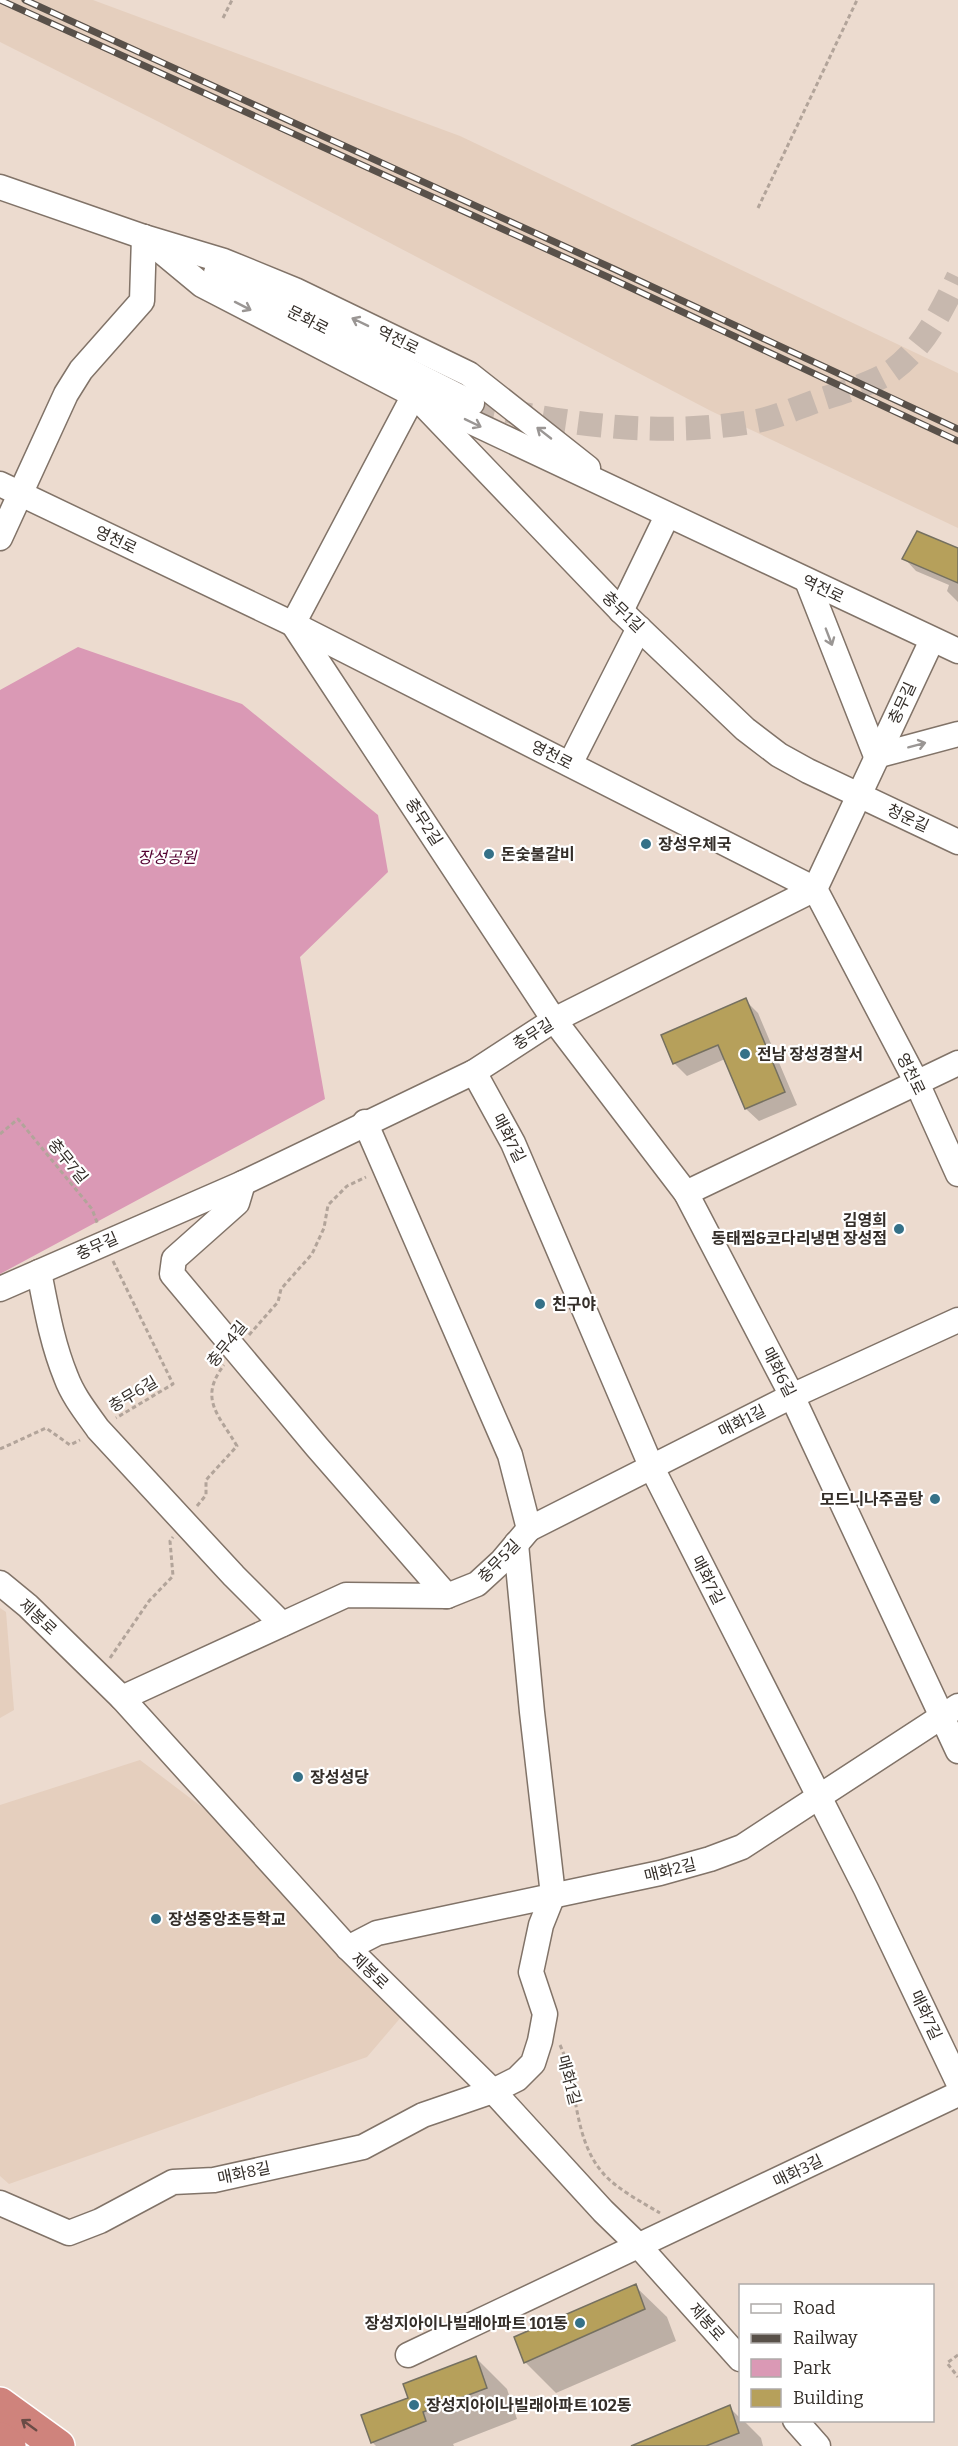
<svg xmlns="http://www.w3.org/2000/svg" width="958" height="2446" font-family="Bitter,'Noto Sans KR',serif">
  <rect width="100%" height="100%" fill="#ecdbcf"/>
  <g fill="#e5cfbe">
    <path d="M 0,0 L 93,0 L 460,136 L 958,373 L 958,528 L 711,411 L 159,122 L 0,42 Z"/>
    <path d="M 0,1608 L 6,1612 L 14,1710 L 0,1718 Z"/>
    <path d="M 140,1760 L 223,1823 L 402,2016 L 367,2057 L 9,2184 L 0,2176 L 0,1805 Z"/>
  </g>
  <path fill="#da99b5" d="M 78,647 L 242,704 L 378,815 L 388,872 L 300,957 L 325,1099 L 0,1274 L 0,690 Z"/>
  <g fill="#0003">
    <path d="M 958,550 L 958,602 L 947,591 L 949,585 L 916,571 L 904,558 Z"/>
    <path d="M 745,1000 L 758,1013 L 797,1105 L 759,1121 L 746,1109 L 725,1059 L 687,1076 L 674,1063 Z"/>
    <path d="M 635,2286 L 667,2317 L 676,2341 L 556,2393 L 525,2362 Z"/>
    <path d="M 476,2358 L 507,2389 L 517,2419 L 453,2444 L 454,2446 L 376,2446 L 372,2442 L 410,2399 Z"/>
    <path d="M 729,2407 L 740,2418 L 740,2420 L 743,2420 L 761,2438 L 763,2446 L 634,2446 Z"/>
  </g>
  <g fill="#b6a05b" stroke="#757060" stroke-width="1.5">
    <path d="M 917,531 L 958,548 L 958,583 L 902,559 Z"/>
    <path d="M 746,998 L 785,1092 L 745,1109 L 718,1045 L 673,1064 L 661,1035 Z"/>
    <path d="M 636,2284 L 645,2309 L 524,2363 L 514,2337 Z"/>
    <path d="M 476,2356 L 487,2388 L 423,2412 L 426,2421 L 371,2443 L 361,2415 L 408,2398 L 403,2384 Z"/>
    <path d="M 730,2405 L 739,2433 L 706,2446 L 631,2446 Z"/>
  </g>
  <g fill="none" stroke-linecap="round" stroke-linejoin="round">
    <path stroke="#c7b8ae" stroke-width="24" stroke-dasharray="24 12" stroke-linecap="butt" d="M 472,403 C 566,425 661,438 757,421 C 778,417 801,406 822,399 C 841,393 877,382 893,370 C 924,347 942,310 958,277"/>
    <defs>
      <g id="minor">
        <path d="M 0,187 L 144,237 L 224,261 L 295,290 L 469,374 L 588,468"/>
        <path d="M 144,237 L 202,285 L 414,395 L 958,651"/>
        <path d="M 216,273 L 472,403"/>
        <path d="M 0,484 L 293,624 L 815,889 L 917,1083 L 958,1174"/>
        <path d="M 0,538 L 66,394 L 81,370 L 142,301 L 144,237"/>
        <path d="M 808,583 L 876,756 L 958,734"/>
        <path d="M 621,611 L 667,516"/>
        <path d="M 570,764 L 639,628"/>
        <path d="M 958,842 L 808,771 L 779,755 L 745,729 L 621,611 L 414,395 L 293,624 L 554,1020 L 686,1193 L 792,1396 L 958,1751"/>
        <path d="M 474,1072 L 513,1143 L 651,1466 L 866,1889 L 958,2082"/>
        <path d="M 243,1183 L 237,1203 L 174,1259 L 172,1274 L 317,1447 L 447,1596"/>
        <path d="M 686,1193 L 958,1063"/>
        <path d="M 39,1272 C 46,1307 52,1343 66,1377 C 73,1396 86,1412 98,1429 L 234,1576 L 282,1624"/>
        <path d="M 0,1289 L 243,1183 L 474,1072 L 554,1020 L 815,889 L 932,640"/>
        <path d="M 529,1529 L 792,1396 L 958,1320"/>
        <path d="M 0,1583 L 28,1606 L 122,1698 L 348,1948 L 493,2091 L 603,2211 L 638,2245 L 740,2359"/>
        <path d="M 122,1698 L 346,1595 L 447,1596 L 477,1584 L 502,1561 L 529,1529 L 510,1455 L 365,1122"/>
        <path d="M 348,1948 L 377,1933 L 660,1873 L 710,1859 L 742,1847 L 958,1706"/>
        <path d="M 0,2203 L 69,2233 L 100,2221 L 173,2182 L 214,2180 L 363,2147 L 423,2115 L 493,2091 L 517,2079 L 533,2063 L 540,2041 L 545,2014 L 531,1972 L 541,1925 L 553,1895 L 532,1712 L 516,1544"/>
        <path d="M 408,2355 L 958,2094"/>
        <path d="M 795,2420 L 818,2446"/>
      </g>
      <g id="highway">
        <path d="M 0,2404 L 58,2446"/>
        <path d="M 0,2439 L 9,2446"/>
      </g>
    </defs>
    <use href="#minor" stroke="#817368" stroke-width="27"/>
    <use href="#highway" stroke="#fff" stroke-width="36"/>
    <g stroke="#b2a49a" stroke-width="3" stroke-dasharray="4.5 3" stroke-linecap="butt">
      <path d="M 223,18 L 232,0"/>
      <path d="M 758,208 L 857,0"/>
      <path d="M 0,1134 L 18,1119 L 92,1209 L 98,1225"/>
      <path d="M 113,1261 L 173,1384 L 116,1418"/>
      <path d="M 249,1335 L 278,1302 L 281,1289 L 312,1254 L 324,1228 L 328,1205 L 347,1186 L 366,1177"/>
      <path d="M 0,1449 L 46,1428 L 70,1445 L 80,1440"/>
      <path d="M 197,1506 L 206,1495 L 206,1480 L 237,1446 C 219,1415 198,1399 224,1365"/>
      <path d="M 110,1658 L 149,1601 L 173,1576 L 170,1541 L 173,1537"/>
      <path d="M 560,2045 C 579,2086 572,2136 602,2172 C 615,2188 643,2203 660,2213"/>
      <path d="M 958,2355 L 947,2363 L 958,2377"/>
    </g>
    <use href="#minor" stroke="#fff" stroke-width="24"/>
    <use href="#highway" stroke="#cf837c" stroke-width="33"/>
    <defs>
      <g id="rail">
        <path d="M 0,0 L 610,278 L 958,441"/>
        <path d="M 25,0 L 614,269 L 958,429"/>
      </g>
    </defs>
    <use href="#rail" stroke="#59514a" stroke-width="7"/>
    <use href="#rail" stroke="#fff" stroke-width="4.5" stroke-dasharray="14" stroke-linecap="butt"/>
  </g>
  <defs><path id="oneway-shaft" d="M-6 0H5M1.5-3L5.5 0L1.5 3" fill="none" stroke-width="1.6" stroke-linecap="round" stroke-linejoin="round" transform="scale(1.5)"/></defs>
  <g stroke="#9a9694">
    <use href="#oneway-shaft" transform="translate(243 306) rotate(27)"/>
    <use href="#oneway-shaft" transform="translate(360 322) rotate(-154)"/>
    <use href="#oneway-shaft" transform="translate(473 423) rotate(26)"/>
    <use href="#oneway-shaft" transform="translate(544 433) rotate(-142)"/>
    <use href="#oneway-shaft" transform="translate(829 637) rotate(69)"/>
    <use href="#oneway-shaft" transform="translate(917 745) rotate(-15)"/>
  </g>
  <use stroke="#6a4c46" href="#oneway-shaft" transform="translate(29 2425) rotate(-144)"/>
  <g fill="#357188" stroke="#fff" stroke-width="2">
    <circle cx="646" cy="844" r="6"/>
    <circle cx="489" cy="854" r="6"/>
    <circle cx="745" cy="1054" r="6"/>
    <circle cx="899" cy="1229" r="6"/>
    <circle cx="540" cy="1304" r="6"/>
    <circle cx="935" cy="1499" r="6"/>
    <circle cx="298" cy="1777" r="6"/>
    <circle cx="156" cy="1919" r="6"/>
    <circle cx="580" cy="2323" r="6"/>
    <circle cx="414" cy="2405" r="6"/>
  </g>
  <g text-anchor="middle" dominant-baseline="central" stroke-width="4.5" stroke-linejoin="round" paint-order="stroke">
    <g font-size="16" fill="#342e29" stroke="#fff">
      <text transform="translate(308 320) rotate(27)">문화로</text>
      <text transform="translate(398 340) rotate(26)">역전로</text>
      <text transform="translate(116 540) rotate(25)">영천로</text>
      <text transform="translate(823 589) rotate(25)">역전로</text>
      <text transform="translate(623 612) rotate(44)">충무1길</text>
      <text transform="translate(902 703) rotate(-65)">충무길</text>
      <text transform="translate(552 755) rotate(27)">영천로</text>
      <text transform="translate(908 818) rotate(25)">청운길</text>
      <text transform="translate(424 822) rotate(57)">충무2길</text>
      <text transform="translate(533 1034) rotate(-32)">충무길</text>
      <text transform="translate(911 1074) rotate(64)">영천로</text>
      <text transform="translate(509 1138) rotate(63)">매화7길</text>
      <text transform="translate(68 1161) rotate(51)">충무7길</text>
      <text transform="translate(97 1246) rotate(-24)">충무길</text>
      <text transform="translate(227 1344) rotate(-51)">충무4길</text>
      <text transform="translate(779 1372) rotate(63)">매화6길</text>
      <text transform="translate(133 1394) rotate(-31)">충무6길</text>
      <text transform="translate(742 1421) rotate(-27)">매화1길</text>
      <text transform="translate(499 1561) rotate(-46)">충무5길</text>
      <text transform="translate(708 1580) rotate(63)">매화7길</text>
      <text transform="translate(38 1617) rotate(43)">제봉로</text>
      <text transform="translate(670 1870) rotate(-14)">매화2길</text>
      <text transform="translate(370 1971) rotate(44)">제봉로</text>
      <text transform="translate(926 2015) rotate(65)">매화7길</text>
      <text transform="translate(569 2080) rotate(75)">매화1길</text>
      <text transform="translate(798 2171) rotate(-26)">매화3길</text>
      <text transform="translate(244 2173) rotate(-12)">매화8길</text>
      <text transform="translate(707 2322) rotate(48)">제봉로</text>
    </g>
    <g font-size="16" font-weight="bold" fill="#342e29" stroke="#fff" text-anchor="start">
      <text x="658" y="844">장성우체국</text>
      <text x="501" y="854">돈숯불갈비</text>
      <text x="757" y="1054">전남 장성경찰서</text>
      <text x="887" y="1220" text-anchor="end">김영희<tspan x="887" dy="18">동태찜&amp;코다리냉면 장성점</tspan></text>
      <text x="552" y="1304">친구야</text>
      <text x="923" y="1499" text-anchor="end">모드니나주곰탕</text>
      <text x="310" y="1777">장성성당</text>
      <text x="168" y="1919">장성중앙초등학교</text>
      <text x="568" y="2323" text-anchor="end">장성지아이나빌래아파트 101동</text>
      <text x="426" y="2405">장성지아이나빌래아파트 102동</text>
    </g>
    <g font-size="16" font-style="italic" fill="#520030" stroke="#fff">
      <text x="167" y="857">장성공원</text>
    </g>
  </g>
  <rect x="739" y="2284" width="195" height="138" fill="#ffffff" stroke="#aeaba9" stroke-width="1.5"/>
  <rect x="751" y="2304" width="30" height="9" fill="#ffffff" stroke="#aeaba9" stroke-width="1.5"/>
  <text x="793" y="2314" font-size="18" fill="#342e29">Road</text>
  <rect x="751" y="2334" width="30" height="9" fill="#59514a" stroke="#aeaba9" stroke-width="1.5"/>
  <text x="793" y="2344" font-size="18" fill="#342e29">Railway</text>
  <rect x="751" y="2359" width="30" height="18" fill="#da99b5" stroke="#aeaba9" stroke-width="1.5"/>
  <text x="793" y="2374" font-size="18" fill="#342e29">Park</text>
  <rect x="751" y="2389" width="30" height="18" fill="#b6a05b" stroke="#aeaba9" stroke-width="1.5"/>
  <text x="793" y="2404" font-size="18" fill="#342e29">Building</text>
</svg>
